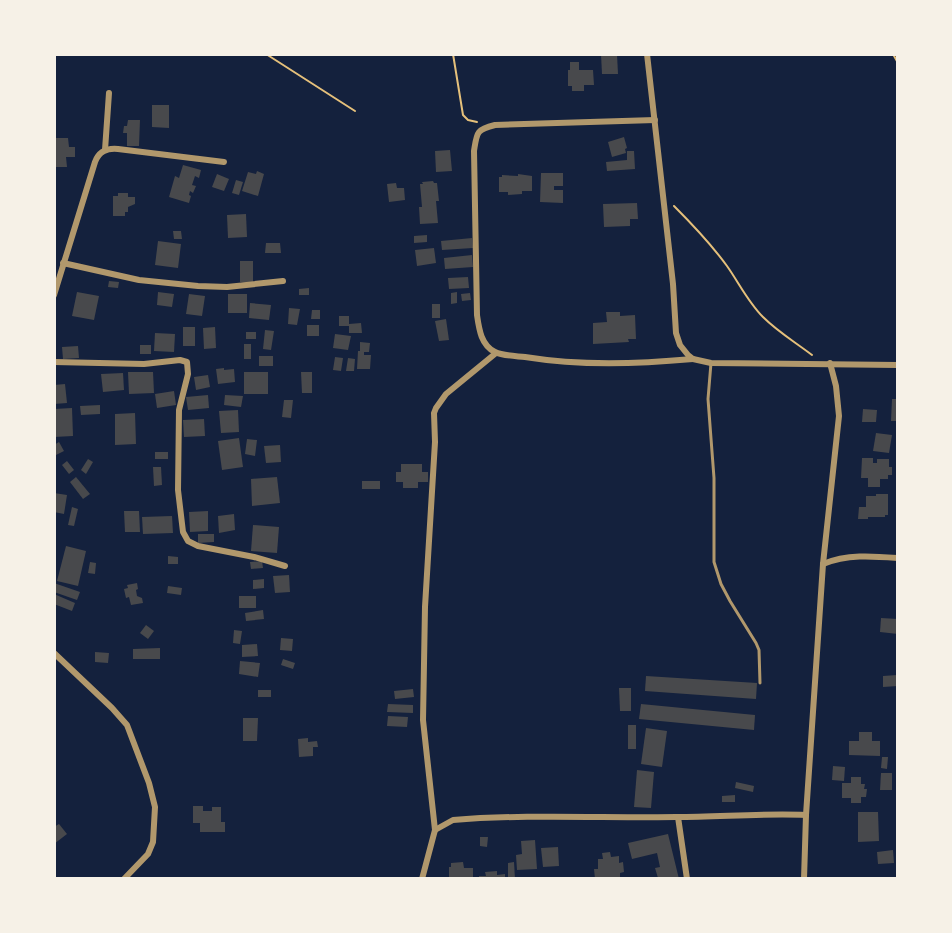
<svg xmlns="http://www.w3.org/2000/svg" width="952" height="933" font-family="Barlow,sans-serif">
  <rect width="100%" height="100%" fill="#14213d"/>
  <g fill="#48494c">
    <path d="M 601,54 L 617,54 L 618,74 L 602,74 Z"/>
    <path d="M 570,62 L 579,62 L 579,70 L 593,70 L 594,85 L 584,85 L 584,91 L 572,91 L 572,86 L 568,86 L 568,70 L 570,70 Z"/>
    <path d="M 152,105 L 169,105 L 169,128 L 152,127 Z"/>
    <path d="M 128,120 L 140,120 L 139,146 L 127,146 L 127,133 L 123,133 L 124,126 L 127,126 Z"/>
    <path d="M 624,137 L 627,148 L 625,149 L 626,153 L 612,157 L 608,142 Z"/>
    <path d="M 54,138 L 68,138 L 69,147 L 75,147 L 75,157 L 66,157 L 67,167 L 54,167 Z"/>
    <path d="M 450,150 L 452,171 L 436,172 L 435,151 Z"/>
    <path d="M 627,151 L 634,151 L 635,169 L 607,171 L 606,162 L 627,160 Z"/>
    <path d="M 183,165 L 201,170 L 199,178 L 195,176 L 192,185 L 196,186 L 193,193 L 190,191 L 189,195 L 191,196 L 189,203 L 169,197 L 175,176 L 179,178 Z"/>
    <path d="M 257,171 L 264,174 L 258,196 L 242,191 L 248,172 L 256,174 Z"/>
    <path d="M 541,173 L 563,173 L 563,186 L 554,186 L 554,190 L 563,190 L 563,203 L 540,202 Z"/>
    <path d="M 217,174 L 229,179 L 224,191 L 212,187 Z"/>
    <path d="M 518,174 L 532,176 L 532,191 L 522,191 L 522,194 L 508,195 L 508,192 L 499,192 L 499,177 L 502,177 L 502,175 L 518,176 Z"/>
    <path d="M 236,180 L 243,182 L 239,195 L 232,193 Z"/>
    <path d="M 433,181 L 434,183 L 437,183 L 439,201 L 436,201 L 438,223 L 420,224 L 419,207 L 422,207 L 420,184 L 423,184 L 422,182 Z"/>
    <path d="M 396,183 L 397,188 L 404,188 L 405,200 L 389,202 L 387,184 Z"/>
    <path d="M 118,193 L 128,193 L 128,197 L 135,197 L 135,204 L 128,207 L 128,212 L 125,212 L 125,216 L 113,216 L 113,196 L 118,196 Z"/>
    <path d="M 637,203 L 638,219 L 630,219 L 630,226 L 604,227 L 603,204 Z"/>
    <path d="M 246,214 L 247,237 L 228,238 L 227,215 Z"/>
    <path d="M 173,231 L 181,231 L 182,239 L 174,239 Z"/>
    <path d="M 427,235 L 427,242 L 414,243 L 414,236 Z"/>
    <path d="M 472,238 L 473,248 L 442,250 L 441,241 Z"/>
    <path d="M 158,241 L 181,244 L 178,268 L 155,265 Z"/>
    <path d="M 266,243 L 280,243 L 281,253 L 265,253 Z"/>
    <path d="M 434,248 L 436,263 L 417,266 L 415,250 Z"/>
    <path d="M 472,255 L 473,267 L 445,269 L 444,258 Z"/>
    <path d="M 240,261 L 253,261 L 253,283 L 240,282 Z"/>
    <path d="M 468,277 L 469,288 L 449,289 L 448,278 Z"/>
    <path d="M 109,281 L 119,282 L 118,288 L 108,287 Z"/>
    <path d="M 309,288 L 309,295 L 299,295 L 299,289 Z"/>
    <path d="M 77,292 L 99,296 L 94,320 L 72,316 Z"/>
    <path d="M 158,292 L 174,294 L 172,307 L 157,305 Z"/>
    <path d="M 457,292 L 457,303 L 451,304 L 451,293 Z"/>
    <path d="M 470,293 L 471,300 L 462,301 L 461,294 Z"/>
    <path d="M 189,294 L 205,296 L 202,316 L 186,314 Z"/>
    <rect x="228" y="294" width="19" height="19"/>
    <path d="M 250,303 L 271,305 L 269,320 L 249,318 Z"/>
    <rect x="432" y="304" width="8" height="14"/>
    <path d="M 289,308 L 300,309 L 297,325 L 288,324 Z"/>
    <path d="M 312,310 L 320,310 L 320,319 L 311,319 Z"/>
    <path d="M 606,312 L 620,312 L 620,316 L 635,315 L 636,339 L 628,339 L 629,342 L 593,344 L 593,323 L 607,322 Z"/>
    <rect x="339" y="316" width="10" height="10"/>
    <path d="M 446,319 L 449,340 L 439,341 L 435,321 Z"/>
    <path d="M 361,323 L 362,333 L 349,333 L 349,324 Z"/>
    <rect x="307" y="325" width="12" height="11"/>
    <rect x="183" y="327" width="12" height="19"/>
    <path d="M 215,327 L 216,348 L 204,349 L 203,328 Z"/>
    <path d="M 265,330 L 274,331 L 271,350 L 263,349 Z"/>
    <rect x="246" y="332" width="10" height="7"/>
    <path d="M 155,333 L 175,334 L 174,352 L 154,351 Z"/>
    <path d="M 335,334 L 351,336 L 348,350 L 333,348 Z"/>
    <path d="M 360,342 L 370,343 L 369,352 L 364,352 L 364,355 L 371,355 L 370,369 L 357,369 L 358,351 L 360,351 Z"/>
    <rect x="244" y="344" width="7" height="15"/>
    <rect x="140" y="345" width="11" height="9"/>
    <path d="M 78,346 L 79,358 L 63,359 L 62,347 Z"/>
    <rect x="259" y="356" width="14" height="10"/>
    <path d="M 335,357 L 343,358 L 341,371 L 333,370 Z"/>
    <path d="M 348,358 L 355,359 L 354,371 L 346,371 Z"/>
    <path d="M 224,368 L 224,370 L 234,369 L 235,382 L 218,384 L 216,369 Z"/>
    <path d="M 128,372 L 153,372 L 154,393 L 129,394 Z"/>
    <rect x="244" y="372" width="24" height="22"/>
    <path d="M 301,372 L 312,372 L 312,393 L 302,393 Z"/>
    <path d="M 123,373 L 124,390 L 103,392 L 101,374 Z"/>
    <path d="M 208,375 L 210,387 L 196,390 L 194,377 Z"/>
    <path d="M 65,384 L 67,403 L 54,404 L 54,385 Z"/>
    <path d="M 174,391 L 176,405 L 157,408 L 155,394 Z"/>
    <path d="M 208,395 L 209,408 L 188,410 L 186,397 Z"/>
    <path d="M 225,395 L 243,396 L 241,407 L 224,405 Z"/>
    <path d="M 892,399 L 898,399 L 898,421 L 891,421 Z"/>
    <path d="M 284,400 L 293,400 L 291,418 L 282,417 Z"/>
    <path d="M 100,405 L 100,414 L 81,415 L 80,406 Z"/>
    <path d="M 72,408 L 73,436 L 54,437 L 54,409 Z"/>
    <path d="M 863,409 L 877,410 L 876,422 L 862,422 Z"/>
    <path d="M 238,410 L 239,432 L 221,433 L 219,411 Z"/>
    <path d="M 135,413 L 136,444 L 115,445 L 115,414 Z"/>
    <path d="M 204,419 L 205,436 L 184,437 L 183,420 Z"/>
    <path d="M 876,433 L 892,435 L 889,453 L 873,451 Z"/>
    <path d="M 239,438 L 243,467 L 222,470 L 218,441 Z"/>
    <path d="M 247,439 L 257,440 L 255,456 L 245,454 Z"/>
    <path d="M 59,442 L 64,451 L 54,456 L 54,445 Z"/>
    <path d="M 280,445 L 281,462 L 266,463 L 264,446 Z"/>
    <rect x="155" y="452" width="13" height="7"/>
    <path d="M 862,458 L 873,458 L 873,463 L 877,463 L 877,459 L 889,459 L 889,467 L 892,467 L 892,475 L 888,475 L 888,479 L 880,479 L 880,487 L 868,487 L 868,478 L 861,478 Z"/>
    <path d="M 88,459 L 93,462 L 86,474 L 81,470 Z"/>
    <path d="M 67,461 L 74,470 L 69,474 L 62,465 Z"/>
    <path d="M 401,464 L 422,464 L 422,472 L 428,472 L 428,482 L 418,482 L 418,488 L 403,488 L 403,482 L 396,482 L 396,472 L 401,472 Z"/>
    <path d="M 153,467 L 161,467 L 162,485 L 154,486 Z"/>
    <path d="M 76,477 L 90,494 L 83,499 L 70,482 Z"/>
    <path d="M 277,477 L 280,503 L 252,506 L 251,479 Z"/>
    <rect x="362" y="481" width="18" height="8"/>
    <path d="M 54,493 L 67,495 L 64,514 L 54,512 Z"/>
    <path d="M 876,494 L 888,494 L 888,515 L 885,515 L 885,517 L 868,517 L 868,519 L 858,519 L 859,507 L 866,507 L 866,496 L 876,496 Z"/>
    <path d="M 72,507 L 78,509 L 74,526 L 68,525 Z"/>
    <path d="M 124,511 L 139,511 L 140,532 L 125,532 Z"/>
    <path d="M 208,511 L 208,531 L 190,532 L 189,512 Z"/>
    <path d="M 234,514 L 235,530 L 219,533 L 218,516 Z"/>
    <path d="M 172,516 L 173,533 L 143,534 L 142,517 Z"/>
    <path d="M 253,525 L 279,527 L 277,553 L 251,551 Z"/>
    <path d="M 198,534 L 214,534 L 214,542 L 198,543 Z"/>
    <path d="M 66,546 L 86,551 L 78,586 L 57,581 Z"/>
    <path d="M 168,556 L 178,557 L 178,564 L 168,564 Z"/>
    <path d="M 262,561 L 263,568 L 251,569 L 250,562 Z"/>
    <path d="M 90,562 L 96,563 L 95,574 L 88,573 Z"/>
    <path d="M 289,575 L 290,592 L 275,593 L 273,576 Z"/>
    <path d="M 264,579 L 264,588 L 253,589 L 253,580 Z"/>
    <path d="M 54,583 L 80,592 L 77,600 L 54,592 Z"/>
    <path d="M 137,583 L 138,589 L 136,590 L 137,596 L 142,598 L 143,603 L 131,605 L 129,597 L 126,598 L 124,589 L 128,588 L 127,585 Z"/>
    <path d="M 168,586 L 182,588 L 181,595 L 167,593 Z"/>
    <path d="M 54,594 L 75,603 L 72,611 L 54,604 Z"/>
    <rect x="239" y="596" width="17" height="12"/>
    <path d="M 263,610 L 264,619 L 246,621 L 245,613 Z"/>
    <path d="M 881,618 L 898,619 L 898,634 L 880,632 Z"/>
    <path d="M 146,625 L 154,631 L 148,639 L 140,633 Z"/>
    <path d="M 234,630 L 242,631 L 240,644 L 233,643 Z"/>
    <path d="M 281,638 L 293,639 L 292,651 L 280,650 Z"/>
    <path d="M 257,644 L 258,656 L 242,657 L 242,645 Z"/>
    <path d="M 160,648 L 160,659 L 133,659 L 133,649 Z"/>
    <path d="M 95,652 L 109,653 L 108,663 L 95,662 Z"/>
    <path d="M 283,659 L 295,663 L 293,669 L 281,665 Z"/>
    <path d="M 240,661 L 260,663 L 258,677 L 239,674 Z"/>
    <path d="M 897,675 L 898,686 L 883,687 L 883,676 Z"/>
    <path d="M 646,676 L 757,683 L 756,699 L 645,691 Z"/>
    <path d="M 619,688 L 631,688 L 631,711 L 620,711 Z"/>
    <path d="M 413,689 L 414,697 L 395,699 L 394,691 Z"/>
    <rect x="258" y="690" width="13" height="7"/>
    <path d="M 388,704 L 413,705 L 413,713 L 387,712 Z"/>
    <path d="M 641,704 L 755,715 L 754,730 L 639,719 Z"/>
    <path d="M 388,716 L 408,717 L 407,727 L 387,726 Z"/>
    <path d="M 243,718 L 258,718 L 257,741 L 243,741 Z"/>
    <rect x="628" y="725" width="8" height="24"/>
    <path d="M 646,728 L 667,731 L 662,767 L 641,764 Z"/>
    <path d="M 859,732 L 872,732 L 872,741 L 880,741 L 880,756 L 849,755 L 849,741 L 859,741 Z"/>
    <path d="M 308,738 L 308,742 L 317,741 L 318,747 L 313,747 L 313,756 L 299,757 L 298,739 Z"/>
    <path d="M 882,757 L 888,757 L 887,769 L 881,768 Z"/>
    <path d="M 833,766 L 845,767 L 844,781 L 832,780 Z"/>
    <path d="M 637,770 L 654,772 L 651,808 L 634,807 Z"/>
    <path d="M 881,773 L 892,773 L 892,790 L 880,790 Z"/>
    <path d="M 851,777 L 861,777 L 861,784 L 865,784 L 864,789 L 867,789 L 866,797 L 861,797 L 861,803 L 851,803 L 851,798 L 842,798 L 842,783 L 851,783 Z"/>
    <path d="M 736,782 L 754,786 L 753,792 L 735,788 Z"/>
    <path d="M 735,795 L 735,802 L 722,802 L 722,796 Z"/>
    <path d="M 193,806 L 203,806 L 203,811 L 212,811 L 212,807 L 221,807 L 221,822 L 225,822 L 225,832 L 200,832 L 200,823 L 193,823 Z"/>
    <path d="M 858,812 L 878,812 L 879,841 L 858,842 Z"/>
    <path d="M 59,824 L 67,834 L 54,844 L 54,827 Z"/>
    <path d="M 668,834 L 679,879 L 663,879 L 662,877 L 658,878 L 655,868 L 660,867 L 657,853 L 632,859 L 628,843 Z"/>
    <path d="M 480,837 L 488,837 L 487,847 L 480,846 Z"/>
    <path d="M 535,840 L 537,869 L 517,870 L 516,855 L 522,854 L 521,841 Z"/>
    <path d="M 558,847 L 559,866 L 543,867 L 541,848 Z"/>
    <path d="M 893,850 L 894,863 L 878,864 L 877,852 Z"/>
    <path d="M 610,852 L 611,857 L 619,856 L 619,863 L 623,862 L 624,872 L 620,873 L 620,877 L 595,879 L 594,869 L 598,869 L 598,859 L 603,859 L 602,853 Z"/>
    <path d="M 463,862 L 464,868 L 473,868 L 473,879 L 449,879 L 449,867 L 451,867 L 451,863 Z"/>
    <path d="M 514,862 L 515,879 L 508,879 L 508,863 Z"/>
    <path d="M 497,871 L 497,875 L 505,874 L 505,879 L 479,879 L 479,876 L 486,876 L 485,872 Z"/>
  </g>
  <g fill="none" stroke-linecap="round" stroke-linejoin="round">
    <g stroke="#e5c07b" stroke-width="2">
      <path d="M 266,54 L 355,111"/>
      <path d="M 453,54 L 463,115 L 468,120 L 477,122"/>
      <path d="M 893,54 L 898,63"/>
      <path d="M 674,206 C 693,225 711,244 727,266 C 739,283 748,302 763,317 C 778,332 795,342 812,355"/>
    </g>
    <path stroke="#b1986c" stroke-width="3" d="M 711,363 L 708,399 L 714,478 L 714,562 L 721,584 L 730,601 L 756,643 L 759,650 L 760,683"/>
    <g stroke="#b1986c" stroke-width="6">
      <path d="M 647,54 L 673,284 L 676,333 L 680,345 L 688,355 L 693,359 L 711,363 L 898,365"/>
      <path d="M 655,120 L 495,125 C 476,130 477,132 474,151 L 477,315 C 479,329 481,345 495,352 C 503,356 516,356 525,357 C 581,366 637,364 693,359"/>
      <path d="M 105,150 L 109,93"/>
      <path d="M 63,263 L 139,280 L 198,286 L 227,287 L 283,281"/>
      <path d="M 54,295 L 95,162 C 99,151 107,148 118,149 L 224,162"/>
      <path d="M 54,362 L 144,364 L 180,360 L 187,362 L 188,374 L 179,410 L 178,490 L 183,532 L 188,541 L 198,546 L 254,557 L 285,566"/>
      <path d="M 823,564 C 847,554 872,556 898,558"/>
      <path d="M 54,653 L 112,708 L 127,725 L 149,783 L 155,807 L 153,842 L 148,854 L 124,879"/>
      <path d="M 678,817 L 687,879"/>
      <path d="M 435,830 L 423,720 L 425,607 L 435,442 L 434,413 L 436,408 L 446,394 L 496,353"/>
      <path d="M 422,879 L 435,830 L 453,820 C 527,814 602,818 676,817 C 720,817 763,813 806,815"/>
      <path d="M 804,879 L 806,815 L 823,564 L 839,416 L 836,386 L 830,363"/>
    </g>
  </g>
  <rect width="952" height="933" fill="none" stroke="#f6f1e7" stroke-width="112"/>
</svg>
